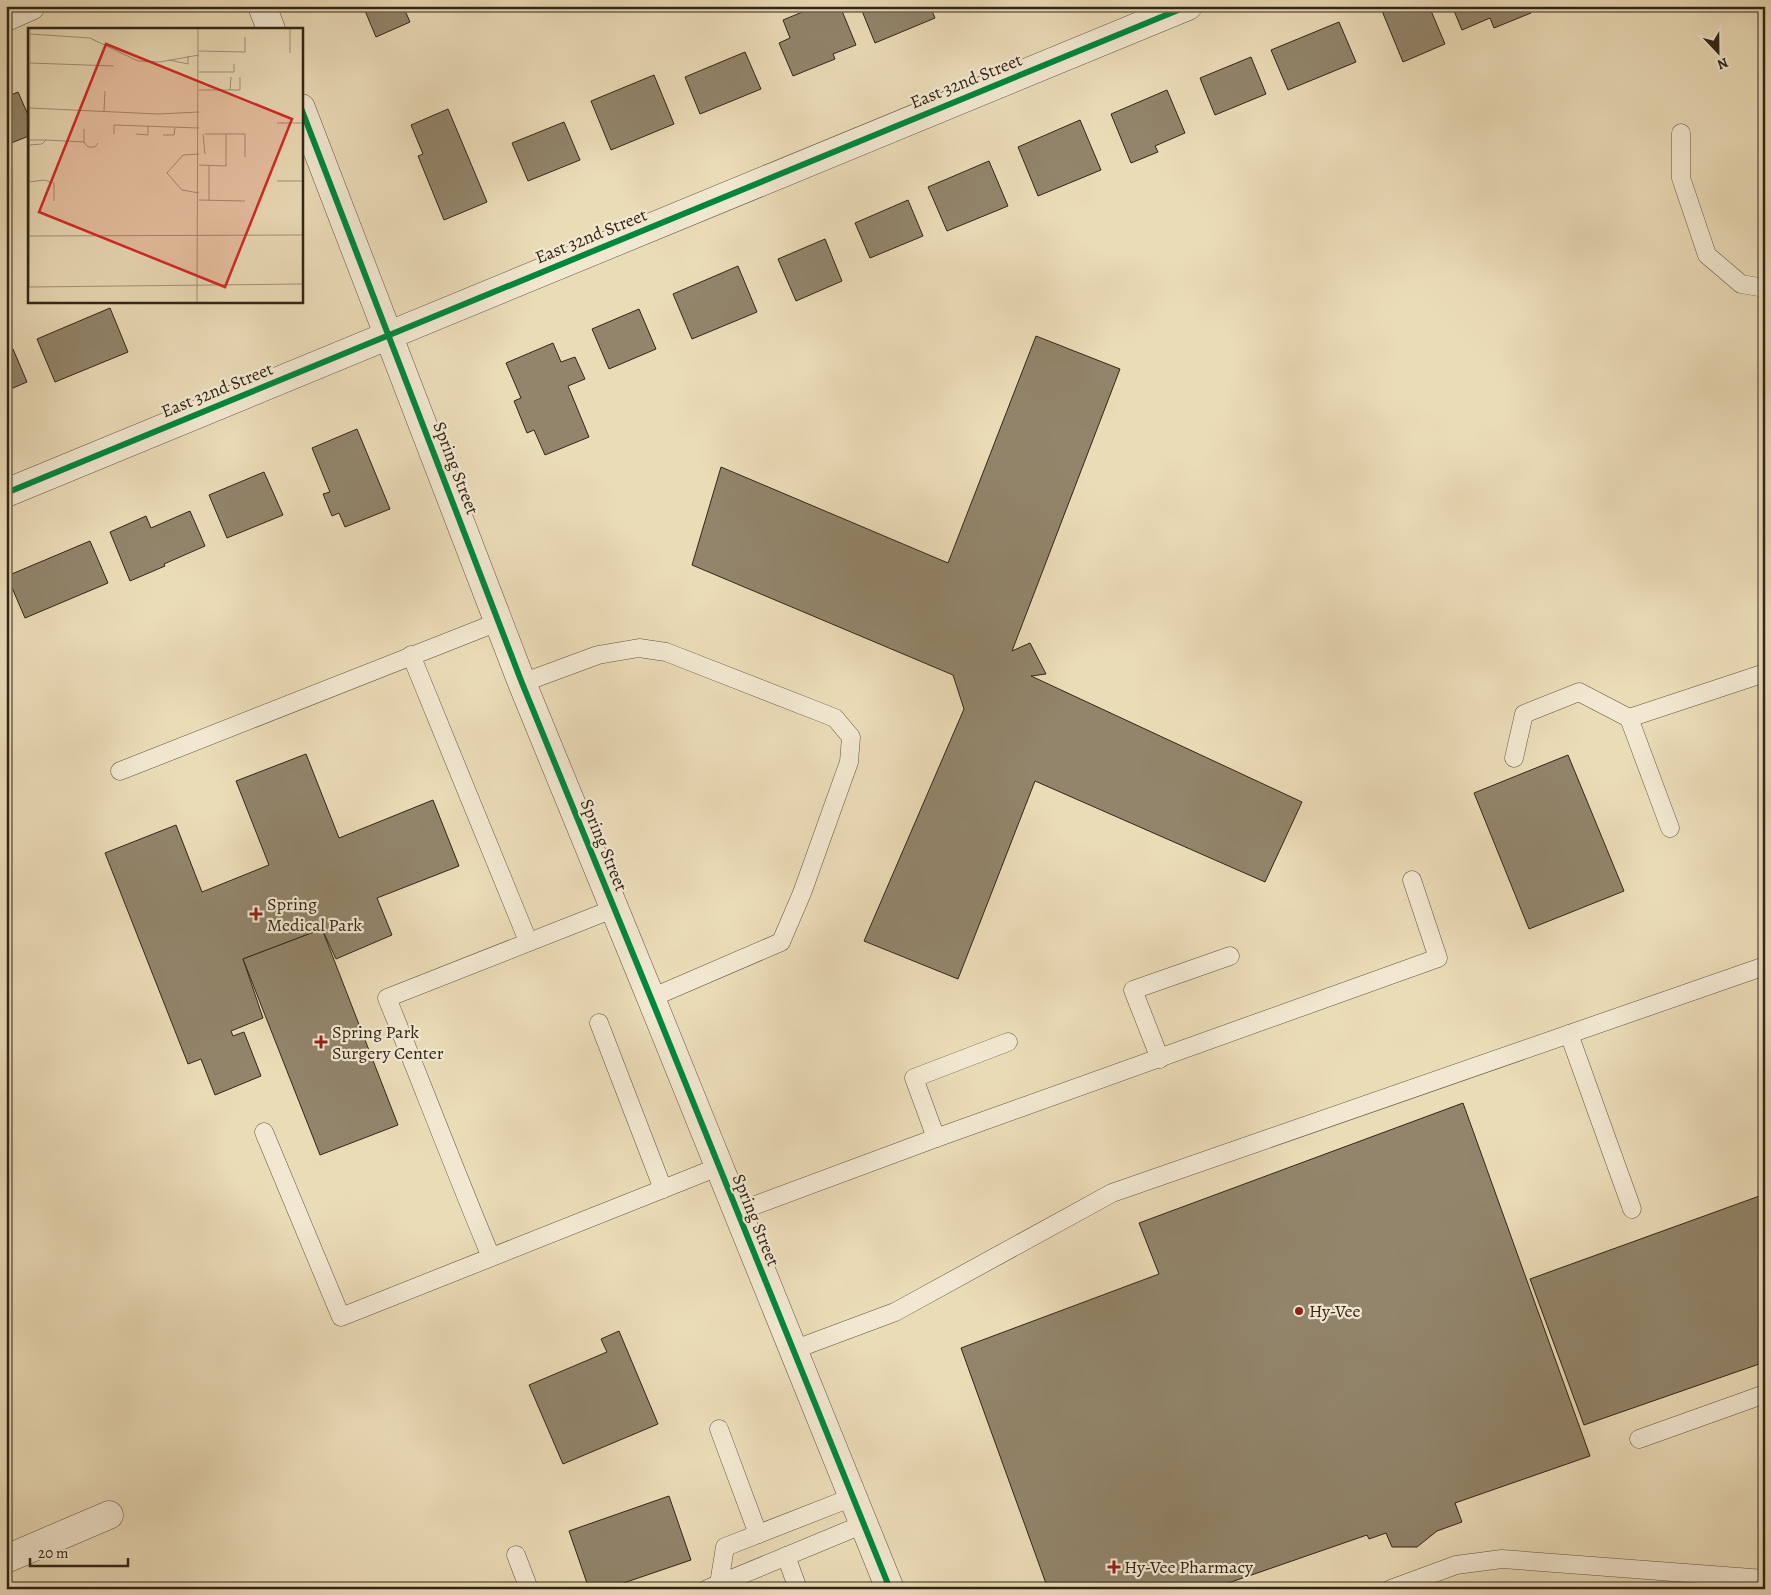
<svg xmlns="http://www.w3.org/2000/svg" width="1771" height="1595" font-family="Alegreya,serif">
  <rect width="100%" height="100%" fill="#ebdcb8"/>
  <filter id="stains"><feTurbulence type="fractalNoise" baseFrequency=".004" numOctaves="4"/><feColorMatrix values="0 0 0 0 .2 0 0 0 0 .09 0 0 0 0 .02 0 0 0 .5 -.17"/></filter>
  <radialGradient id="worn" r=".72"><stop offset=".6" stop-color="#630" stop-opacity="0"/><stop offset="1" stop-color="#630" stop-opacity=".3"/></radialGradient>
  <g fill="#92856b" stroke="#312618">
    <path d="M 363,6 L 403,6 L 410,22 L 376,37 Z"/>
    <path d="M 817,6 L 840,6 L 856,45 L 833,54 L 835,59 L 793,76 L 779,43 L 790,38 L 783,20 Z"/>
    <path d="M 860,6 L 930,6 L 935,18 L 875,43 Z"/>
    <path d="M 1380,6 L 1429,6 L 1445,44 L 1403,62 Z"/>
    <path d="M 1452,6 L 1529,6 L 1531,13 L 1494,28 L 1490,18 L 1462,30 Z"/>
    <path d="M 1339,22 L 1356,62 L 1288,90 L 1271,50 Z"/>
    <path d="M 745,52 L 761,89 L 700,114 L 685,77 Z"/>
    <path d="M 1251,57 L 1266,94 L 1215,115 L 1200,78 Z"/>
    <path d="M 654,75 L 674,124 L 611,150 L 591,101 Z"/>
    <path d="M 1167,90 L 1185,133 L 1155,146 L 1158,152 L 1131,163 L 1111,114 Z"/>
    <path d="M 18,92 L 29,117 L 29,136 L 6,145 L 6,97 Z"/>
    <path d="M 448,109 L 487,202 L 444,220 L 418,156 L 423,154 L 411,125 Z"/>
    <path d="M 1080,120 L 1101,170 L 1038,196 L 1018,147 Z"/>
    <path d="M 564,122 L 580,160 L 528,181 L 512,143 Z"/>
    <path d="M 989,161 L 1008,206 L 947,231 L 928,187 Z"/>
    <path d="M 908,200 L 923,236 L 870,258 L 855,223 Z"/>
    <path d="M 825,239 L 842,281 L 796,301 L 778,259 Z"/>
    <path d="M 738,266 L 757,312 L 692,339 L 673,294 Z"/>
    <path d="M 110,308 L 128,352 L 55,382 L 37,339 Z"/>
    <path d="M 639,309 L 656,349 L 609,369 L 592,329 Z"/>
    <path d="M 1036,336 L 1120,369 L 1012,651 L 1030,643 L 1046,674 L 1031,676 L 1302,802 L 1265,882 L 1035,781 L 958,979 L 864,941 L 964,709 L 953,675 L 692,565 L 721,467 L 948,563 Z"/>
    <path d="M 553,343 L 561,362 L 575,357 L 585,379 L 568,386 L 589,437 L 545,455 L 534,430 L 527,433 L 514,401 L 521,398 L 506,363 Z"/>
    <path d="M 13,349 L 27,382 L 6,391 L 6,351 Z"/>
    <path d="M 357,429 L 390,509 L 345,527 L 339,513 L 332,516 L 323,494 L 330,492 L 312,448 Z"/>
    <path d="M 264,472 L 283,515 L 227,538 L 209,495 Z"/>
    <path d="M 190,511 L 205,546 L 164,564 L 165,566 L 130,581 L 110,532 L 146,516 L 151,528 Z"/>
    <path d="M 90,541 L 108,583 L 25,618 L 7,576 Z"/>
    <path d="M 306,754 L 339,838 L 433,800 L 459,866 L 377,898 L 392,935 L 336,959 L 322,929 L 243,959 L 263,1018 L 231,1031 L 233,1036 L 244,1032 L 261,1076 L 215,1095 L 201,1059 L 188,1064 L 105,853 L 176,825 L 202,892 L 269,865 L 236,781 Z"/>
    <path d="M 1568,755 L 1624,891 L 1529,929 L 1474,793 Z"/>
    <path d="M 322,929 L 398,1125 L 320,1155 L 243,959 Z"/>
    <path d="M 1463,1103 L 1590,1456 L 1455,1503 L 1462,1522 L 1437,1531 L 1417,1547 L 1392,1547 L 1386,1533 L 1369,1539 L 1367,1535 L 1211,1589 L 1048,1589 L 961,1348 L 1159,1274 L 1139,1223 Z"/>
    <path d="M 1765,1194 L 1765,1362 L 1584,1425 L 1530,1279 Z"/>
    <path d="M 619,1331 L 658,1424 L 563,1464 L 529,1385 L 607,1352 L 601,1339 Z"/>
    <path d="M 669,1496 L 691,1560 L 606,1589 L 589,1589 L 569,1531 Z"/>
  </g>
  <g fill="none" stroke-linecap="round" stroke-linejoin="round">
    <defs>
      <g id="lane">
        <path d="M 1681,133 L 1681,178 L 1707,255 L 1741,284 L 1765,288"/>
        <path d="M 411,655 L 528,941"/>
        <path d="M 522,683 L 598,655 L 639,648 L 666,652 L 835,718 L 851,737 L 849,762 L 802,893 L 781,942 L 651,998"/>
        <path d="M 1514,758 L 1524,714 L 1579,692 L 1629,718"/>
        <path d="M 120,771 L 498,622"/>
        <path d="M 1670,828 L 1629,718 L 1765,673"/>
        <path d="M 599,1023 L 663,1189 L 718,1167"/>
        <path d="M 1569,1034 L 1632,1209"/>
        <path d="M 1160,1059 L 1133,990 L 1230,956"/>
        <path d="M 264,1132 L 341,1317 L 663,1189"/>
        <path d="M 936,1138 L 914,1078 L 1008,1042"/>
        <path d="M 737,1212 L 936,1138 L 1438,958 L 1412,880"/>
        <path d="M 491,1257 C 455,1171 422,1084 387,998 L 613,909"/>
        <path d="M 793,1350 L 895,1312 L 1112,1193 L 1765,966"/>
        <path d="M 719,1429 L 758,1534"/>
        <path d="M 1639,1439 L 1765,1394"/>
        <path d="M 516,1555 L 529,1589"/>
        <path d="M 786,1556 L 798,1589"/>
        <path d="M 719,1584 L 725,1547 L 853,1497"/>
        <path d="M 707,1589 L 864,1524"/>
        <path d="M 1391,1589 L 1456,1565 L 1502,1559 L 1765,1579"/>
      </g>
      <g id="street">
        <path d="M 262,6 L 271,29"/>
        <path d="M 6,17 L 31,6"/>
        <path d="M 301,108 L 522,683 L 651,998 L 890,1589"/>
        <path d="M 6,493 L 1188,6"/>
        <path d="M 6,1559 L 109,1515"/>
      </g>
    </defs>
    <use href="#lane" stroke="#605440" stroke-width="19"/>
    <use href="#street" stroke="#605440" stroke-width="29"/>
    <use href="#lane" stroke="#f2e8d1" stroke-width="18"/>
    <use href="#street" stroke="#f2e8d1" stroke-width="28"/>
    <defs>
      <g id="cycleway">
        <path d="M 301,108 L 522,683 L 651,998 L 890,1589"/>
        <path d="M 6,493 L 1188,6"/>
      </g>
    </defs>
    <use href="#cycleway" stroke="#f2e8d1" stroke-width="9"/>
    <use href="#cycleway" stroke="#00873e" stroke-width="6"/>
  </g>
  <g fill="#8f2418" stroke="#f2e8d1" stroke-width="2">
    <path d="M253.5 906.5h5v5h5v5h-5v5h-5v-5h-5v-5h5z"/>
    <path d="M318.5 1034.5h5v5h5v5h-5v5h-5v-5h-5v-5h5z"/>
    <circle cx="1299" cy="1311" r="5"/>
    <path d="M1111.5 1559.5h5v5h5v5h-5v5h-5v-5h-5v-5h5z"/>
  </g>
  <g text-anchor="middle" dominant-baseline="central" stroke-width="4.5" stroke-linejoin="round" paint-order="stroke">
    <g font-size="18" fill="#312618" stroke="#f2e8d1">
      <text transform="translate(966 81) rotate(-22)">East 32nd Street</text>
      <text transform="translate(591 236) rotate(-22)">East 32nd Street</text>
      <text transform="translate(217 390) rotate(-22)">East 32nd Street</text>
      <text transform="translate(456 468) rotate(69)">Spring Street</text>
      <text transform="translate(604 845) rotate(68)">Spring Street</text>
      <text transform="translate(756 1220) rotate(68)">Spring Street</text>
    </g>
    <g font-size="18" fill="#312618" stroke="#f2e8d1" text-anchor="start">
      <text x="267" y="904">Spring<tspan x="267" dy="21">Medical Park</tspan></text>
      <text x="332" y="1032">Spring Park<tspan x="332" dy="21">Surgery Center</tspan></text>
      <text x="1309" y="1311">Hy-Vee</text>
      <text x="1124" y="1567">Hy-Vee Pharmacy</text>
    </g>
  </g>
  <g transform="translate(28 28)">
    <rect width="275" height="275" fill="#ebdcb8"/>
    <path fill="none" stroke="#a19378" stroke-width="1" d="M 2,6 L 62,10 L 110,33 L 132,34 L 171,27M 171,23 L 217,24 L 217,9M 262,25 L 262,0M 141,32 L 160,36 L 160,28M 2,35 L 86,38M 171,44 L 206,44 L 206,36M 171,62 L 202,62 L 203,49M 202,62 L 212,62 L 212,49M 2,80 L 130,86 L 171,84M 76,84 L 77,63M 249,95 L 275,95M 86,106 L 86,97 L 171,100M 108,106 L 120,107 L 120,98M 175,106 L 177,126M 177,106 L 217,106 L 217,129M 135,107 L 146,107 L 147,100M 1,112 L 18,112 L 14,116 L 1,117M 18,112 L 56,114 L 56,101M 56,114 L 60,119 L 67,119 L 70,115M 171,126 L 155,127 L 139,145 L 154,162 L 171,165M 171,137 L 198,138 L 198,106M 181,138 L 181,173M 249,153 L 275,153M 1,154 L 16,152 L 26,155 L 26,173M 171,172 L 217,173M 1,208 L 275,207M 1,259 L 275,256M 1,259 L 2,0M 169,275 L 170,0"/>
    <path fill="#d62828" fill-opacity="0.15" stroke="#d62828" stroke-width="2.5" d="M 78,16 L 264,91 L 197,259 L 11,184 Z"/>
    <rect width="275" height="275" fill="none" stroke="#312618" stroke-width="2.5"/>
  </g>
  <rect width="1771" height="1595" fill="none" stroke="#ebdcb8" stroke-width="25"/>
  <rect x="8" y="8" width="1756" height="1580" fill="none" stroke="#312618" stroke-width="2.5"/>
  <rect x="12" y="12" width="1746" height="1570" fill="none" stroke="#312618"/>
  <g transform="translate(1718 52) rotate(158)" stroke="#f2e8d1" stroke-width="4" paint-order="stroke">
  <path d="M0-4L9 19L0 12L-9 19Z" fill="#312618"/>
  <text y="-8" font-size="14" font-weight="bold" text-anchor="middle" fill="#312618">N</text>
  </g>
  <path d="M30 1558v8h98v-8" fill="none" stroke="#312618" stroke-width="2.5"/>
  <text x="38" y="1558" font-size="15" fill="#312618" stroke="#f2e8d1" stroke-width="4" paint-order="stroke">20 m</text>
  <rect width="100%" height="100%" filter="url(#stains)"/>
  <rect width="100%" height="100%" fill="url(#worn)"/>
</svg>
